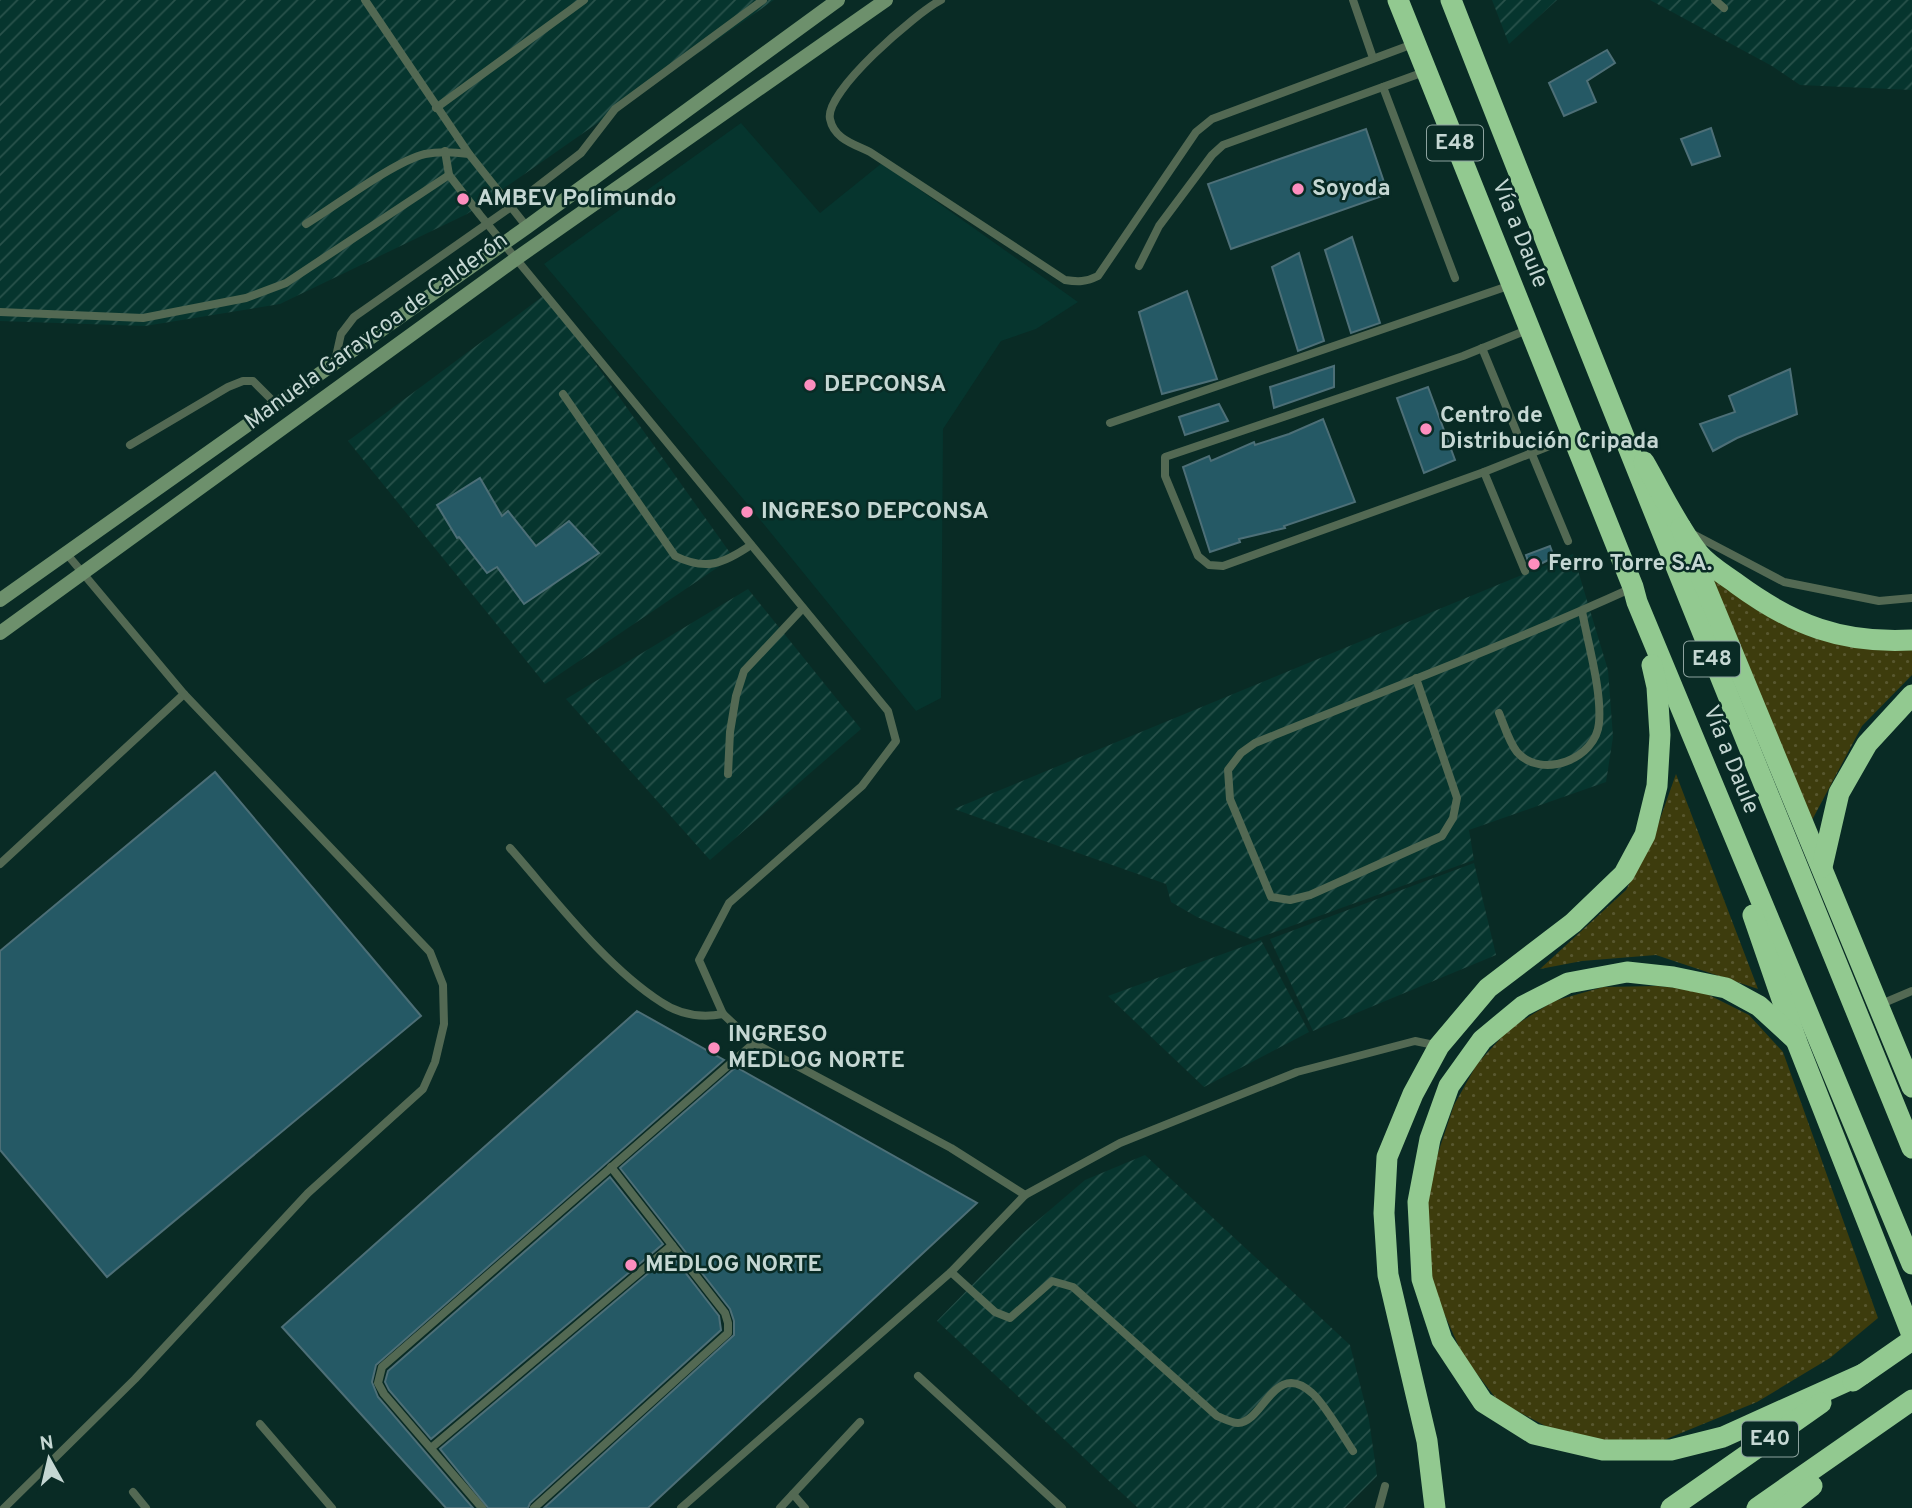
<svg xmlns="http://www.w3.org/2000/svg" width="1912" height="1508" font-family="Overpass,sans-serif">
  <defs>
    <pattern id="industrial-furrows" width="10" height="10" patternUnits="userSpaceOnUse" patternTransform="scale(1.75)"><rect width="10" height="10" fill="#06352e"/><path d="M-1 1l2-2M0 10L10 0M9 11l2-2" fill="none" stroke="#29524b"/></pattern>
    <pattern id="park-dots" width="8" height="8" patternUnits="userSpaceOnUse" patternTransform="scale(1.75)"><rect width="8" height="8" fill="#3d3c0d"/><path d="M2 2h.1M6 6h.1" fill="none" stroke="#58572f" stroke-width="1.8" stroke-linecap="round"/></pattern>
  </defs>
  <rect width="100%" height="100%" fill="#092b25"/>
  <path fill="#06352e" d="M 741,123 L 820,213 L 882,163 L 1078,302 L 1036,329 L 1001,341 L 943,429 L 941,698 L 916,711 L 744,500 L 544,264 Z"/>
  <g fill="url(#industrial-furrows)">
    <path d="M 0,0 L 774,0 L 467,214 L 280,304 L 145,326 L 0,321 Z"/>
    <path d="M 1492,0 L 1557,0 L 1509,44 Z"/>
    <path d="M 1650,0 L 1912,0 L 1912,90 L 1800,85 L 1772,66 Z"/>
    <path d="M 546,294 L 733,557 L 545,684 L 348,441 Z"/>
    <path d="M 1573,554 L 1608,670 L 1613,737 L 1606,782 L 1469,830 L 1474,860 L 1253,940 L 1197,917 L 1171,902 L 1166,884 L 954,809 Z"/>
    <path d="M 748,589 L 861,729 L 710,860 L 566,699 Z"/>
    <path d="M 1474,863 L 1496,955 L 1313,1031 L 1270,939 Z"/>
    <path d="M 1261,940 L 1309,1032 L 1204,1087 L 1108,996 Z"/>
    <path d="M 1145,1155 L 1350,1345 L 1369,1420 L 1377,1476 L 1345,1508 L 1138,1508 L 937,1321 L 1023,1233 L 1085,1180 Z"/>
  </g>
  <g fill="url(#park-dots)">
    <path d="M 1704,567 L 1755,609 L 1811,637 L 1912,645 L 1912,675 L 1862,726 L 1811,822 Z"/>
    <path d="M 1676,774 L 1758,989 L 1656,955 L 1582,961 L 1540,969 L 1626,890 L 1655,833 Z"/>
    <path d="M 1657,986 L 1699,990 L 1749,1015 L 1783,1052 L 1878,1318 L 1830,1358 L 1757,1402 L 1664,1440 L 1612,1442 L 1555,1431 L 1498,1401 L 1463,1356 L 1434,1291 L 1428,1252 L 1427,1204 L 1437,1156 L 1454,1105 L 1477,1064 L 1509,1029 L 1554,1001 L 1603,987 Z"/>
  </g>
  <g fill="#255965" stroke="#4d6f77" stroke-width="2">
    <path d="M 1607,50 L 1615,63 L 1587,81 L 1596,102 L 1564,116 L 1549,83 Z"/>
    <path d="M 1711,128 L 1720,156 L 1692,165 L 1681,139 Z"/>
    <path d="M 1366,129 L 1388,194 L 1231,249 L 1208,184 Z"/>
    <path d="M 1352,237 L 1380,323 L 1351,333 L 1325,250 Z"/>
    <path d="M 1299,253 L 1324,341 L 1298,351 L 1272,267 Z"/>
    <path d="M 1187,291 L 1217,379 L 1162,394 L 1139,312 Z"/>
    <path d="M 1334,366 L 1334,387 L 1274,408 L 1270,387 Z"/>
    <path d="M 1790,369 L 1797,414 L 1737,438 L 1713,451 L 1700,424 L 1735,412 L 1729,396 Z"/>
    <path d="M 1428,387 L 1455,460 L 1424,473 L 1397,398 Z"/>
    <path d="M 1219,404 L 1228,421 L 1185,435 L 1179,417 Z"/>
    <path d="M 1323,419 L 1355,502 L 1284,526 L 1285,528 L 1239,539 L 1240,542 L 1210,552 L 1183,467 L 1209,456 L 1211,461 L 1254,442 L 1255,445 L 1289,434 Z"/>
    <path d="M 480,478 L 502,516 L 508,511 L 536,546 L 569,521 L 599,553 L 524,604 L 497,567 L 487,573 L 459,537 L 457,538 L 437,505 Z"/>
    <path d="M 1550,546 L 1554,557 L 1531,569 L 1526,555 Z"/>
    <path d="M 215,772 L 421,1016 L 107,1277 L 0,1150 L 0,951 Z"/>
    <path d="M 637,1011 L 724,1060 L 376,1365 L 372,1382 L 378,1397 L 473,1508 L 446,1508 L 282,1327 Z"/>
    <path d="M 736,1067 L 977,1203 L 648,1508 L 544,1508 L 734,1335 L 734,1321 L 730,1309 L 620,1168 Z"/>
    <path d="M 610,1177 L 663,1244 L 431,1439 L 389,1390 L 385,1382 L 388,1371 Z"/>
    <path d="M 671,1254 L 719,1316 L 721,1330 L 530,1503 L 528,1508 L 488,1508 L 440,1449 Z"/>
  </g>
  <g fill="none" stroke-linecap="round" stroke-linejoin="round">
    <g stroke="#536953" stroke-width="8">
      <path d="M 365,0 L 469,154"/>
      <path d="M 941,0 C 916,13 824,92 830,119 C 834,139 854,144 870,152 L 1065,280 C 1078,282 1086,282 1098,276 L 1196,132 L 1212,119 L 1413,44"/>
      <path d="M 1353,0 L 1373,58"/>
      <path d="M 1715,0 L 1724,8"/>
      <path d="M 1383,87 L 1455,278"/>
      <path d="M 436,108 L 584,0"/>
      <path d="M 445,151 L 449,175 L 480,215 L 888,711 L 896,741 L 862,786 L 729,903 L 699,960 L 723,1014 L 754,1043 L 951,1148 L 1025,1195"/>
      <path d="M 306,224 C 337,205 393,162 425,154 C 440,151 454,152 469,154 L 527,227"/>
      <path d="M 1139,266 L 1159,226 L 1212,155 L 1223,145 L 1424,72"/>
      <path d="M 0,312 L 143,318 L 246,298 L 286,283 L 449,175"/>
      <path d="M 1527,330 L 1463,356 L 1165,457 L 1165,476 L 1198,556 L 1209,565 L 1223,566 L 1484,472 L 1572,437"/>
      <path d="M 1482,348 L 1517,433"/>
      <path d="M 335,361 L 341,334 L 354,317 L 511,207 L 581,153 L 615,109 L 763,0"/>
      <path d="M 563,394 L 675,556 C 706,571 723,564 751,545"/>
      <path d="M 1110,423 L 1511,285"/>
      <path d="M 130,445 L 228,387 L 243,381 L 253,381 L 275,403"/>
      <path d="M 1531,452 L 1568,541"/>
      <path d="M 1484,472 L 1525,571"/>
      <path d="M 1691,533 L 1784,582 L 1879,601 L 1912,598"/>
      <path d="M 1416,678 L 1457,798 L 1453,818 L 1442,836 L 1310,895 L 1290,900 L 1271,897 L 1230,799 L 1228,770 L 1241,753 L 1255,743 C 1381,692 1509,644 1632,588"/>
      <path d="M 1499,713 C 1504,725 1509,742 1517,752 C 1542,780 1596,759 1599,723 C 1602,691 1588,644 1582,611"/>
      <path d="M 728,774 L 730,732 L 736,696 L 744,671 L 803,608"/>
      <path d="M 510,848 C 554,898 605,966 661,1002 C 680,1015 701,1018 723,1014"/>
      <path d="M 0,864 L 184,694"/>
      <path d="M 1879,1005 L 1912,991"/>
      <path d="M 951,1272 L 995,1312 L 1010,1318 L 1052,1281 L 1073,1287 L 1217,1416 C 1223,1418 1231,1423 1238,1423 C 1264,1422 1274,1359 1312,1393 C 1324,1403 1343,1436 1353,1451"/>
      <path d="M 918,1376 L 1062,1508"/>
      <path d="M 260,1424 L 332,1508"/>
      <path d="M 431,1448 L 672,1245"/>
      <path d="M 133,1492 L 146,1508"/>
      <path d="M 793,1494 L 805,1508"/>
      <path d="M 4,1508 L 135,1379 L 308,1193 L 423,1089 L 435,1062 L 444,1024 L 443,985 L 430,952 L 184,694 L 66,553"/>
      <path d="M 482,1508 L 384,1394 L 378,1383 L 382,1367 L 754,1043"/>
      <path d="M 534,1508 L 728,1333 L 728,1323 L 725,1313 L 611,1167"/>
      <path d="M 681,1508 L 951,1272 L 1025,1195 L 1120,1143 L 1297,1072 L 1415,1041 L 1439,1046"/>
      <path d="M 780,1508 L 860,1422"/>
      <path d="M 1379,1508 L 1385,1486"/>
    </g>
    <g stroke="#6d906c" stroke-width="14">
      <path d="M 0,600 L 527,227 L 838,0"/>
      <path d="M 0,633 L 517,258 L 886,0"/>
    </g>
    <g stroke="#92c990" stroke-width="21">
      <path d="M 1398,0 L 1633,587 L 1637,602 L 1912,1264"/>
      <path d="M 1451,0 C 1601,384 1756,766 1912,1148"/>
      <path d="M 1644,462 C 1662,493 1677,526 1699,554 C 1709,566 1725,575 1737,584 C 1793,625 1842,644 1912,640"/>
      <path d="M 1681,528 L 1912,1087"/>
      <path d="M 1822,867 L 1839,793 L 1867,744 L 1912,695"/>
      <path d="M 1753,915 L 1796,1040 L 1912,1335"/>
      <path d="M 1796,1040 L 1759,1006 L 1726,988 L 1673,977 L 1627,972 L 1568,983 L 1523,1006 L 1482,1040 L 1449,1086 L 1430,1139 L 1418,1202 L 1422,1279 L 1442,1340 L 1483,1402 L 1534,1434 L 1603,1450 L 1671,1450 L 1723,1437 L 1863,1374"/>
      <path d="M 1853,1381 L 1912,1340"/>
      <path d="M 1435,1508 L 1427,1441 L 1388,1275 L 1384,1213 L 1387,1157 L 1413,1094 L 1439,1046 L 1488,988 L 1573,923 L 1624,874 L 1645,835 L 1657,786 L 1660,735 L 1657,687 L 1652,665"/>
      <path d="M 1671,1508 L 1821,1403"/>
      <path d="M 1757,1508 L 1912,1400"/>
      <path d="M 1784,1508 L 1812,1486"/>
    </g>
  </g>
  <g fill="#fd8ebe" stroke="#092b25" stroke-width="2.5">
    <circle cx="1298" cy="189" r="7"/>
    <circle cx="463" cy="199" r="7"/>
    <circle cx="810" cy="385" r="7"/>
    <circle cx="1426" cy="429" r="7"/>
    <circle cx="747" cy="512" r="7"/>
    <circle cx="1534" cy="564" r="7"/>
    <circle cx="714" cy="1048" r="7"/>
    <circle cx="631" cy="1265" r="7"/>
  </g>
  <g text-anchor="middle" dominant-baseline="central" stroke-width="5" stroke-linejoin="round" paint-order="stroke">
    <g fill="#092b25" stroke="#8da39f" stroke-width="2">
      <rect x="1427" y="125.5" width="56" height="35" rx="5"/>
      <rect x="1684" y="641.5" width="56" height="35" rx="5"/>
      <rect x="1742" y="1421.5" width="56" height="35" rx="5"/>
    </g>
    <g font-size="21" font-weight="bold" fill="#c5d7d3">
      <text x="1455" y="143">E48</text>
      <text x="1712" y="659">E48</text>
      <text x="1770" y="1439">E40</text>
    </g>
    <g font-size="23" font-weight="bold" fill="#c5d7d3" stroke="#092b25" text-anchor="start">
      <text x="1312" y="189">Soyoda</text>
      <text x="477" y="199">AMBEV Polimundo</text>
      <text x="824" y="385">DEPCONSA</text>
      <text x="1440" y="416">Centro de<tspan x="1440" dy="26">Distribución Cripada</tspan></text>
      <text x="761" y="512">INGRESO DEPCONSA</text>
      <text x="1548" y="564">Ferro Torre S.A.</text>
      <text x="728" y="1035">INGRESO<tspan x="728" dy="26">MEDLOG NORTE</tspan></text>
      <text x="645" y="1265">MEDLOG NORTE</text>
    </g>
    <g font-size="23" fill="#c5d7d3" stroke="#092b25">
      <text transform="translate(1519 234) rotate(68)">Vía a Daule</text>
      <text transform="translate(377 332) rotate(-36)">Manuela Garaycoa de Calderón</text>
      <text transform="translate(1730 760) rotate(68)">Vía a Daule</text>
    </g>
  </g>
  <g transform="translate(49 1459) rotate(352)" stroke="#092b25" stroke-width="5" paint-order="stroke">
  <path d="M0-5L12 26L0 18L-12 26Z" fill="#c5d7d3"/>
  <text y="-10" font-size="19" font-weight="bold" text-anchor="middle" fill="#c5d7d3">N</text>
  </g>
</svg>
